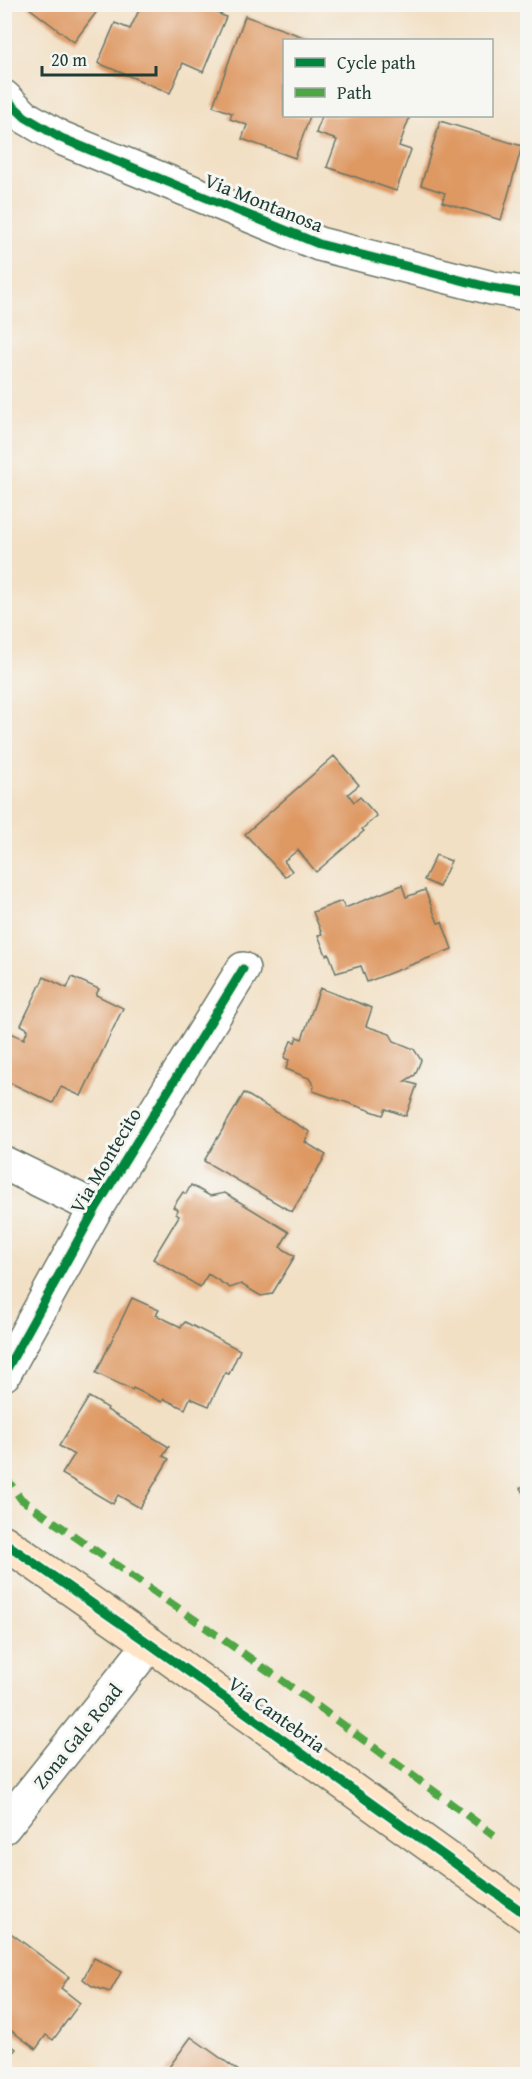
<svg xmlns="http://www.w3.org/2000/svg" width="532" height="2079" font-family="'Gentium Book Plus',serif">
  <rect width="100%" height="100%" fill="#f6f6f2"/>
  <filter id="ink" filterUnits="userSpaceOnUse"><feTurbulence type="fractalNoise" baseFrequency=".0167" numOctaves="2"/><feDisplacementMap in="SourceGraphic" scale="12" xChannelSelector="R" yChannelSelector="G"/><feConvolveMatrix kernelMatrix="1 2 1 2 8 2 1 2 1" color-interpolation-filters="sRGB"/></filter>
  <filter id="wash" filterUnits="userSpaceOnUse"><feTurbulence type="fractalNoise" baseFrequency=".008" numOctaves="4" result="noise"/><feDisplacementMap in="SourceGraphic" scale="24" xChannelSelector="R" yChannelSelector="G"/><feGaussianBlur stdDeviation="1.35" result="paint"/><feColorMatrix in="noise" values="0 0 0 0 0 0 0 0 0 0 0 0 0 0 0 0 0 1.4 0 .05"/><feComposite in="paint" operator="in"/></filter>
  <g filter="url(#wash)">
    <rect width="100%" height="100%" fill="#f2e0c5"/>
    <g id="blocks">
      <g fill="#de9862">
        <path d="M 24,4 L 99,4 L 101,6 L 74,42 Z"/>
        <path d="M 142,4 L 197,4 L 226,17 L 203,72 L 183,63 L 170,93 L 98,63 L 115,23 L 130,29 Z"/>
        <path d="M 245,16 L 312,40 L 284,40 L 284,116 L 310,116 L 295,158 L 242,139 L 247,125 L 230,119 L 232,113 L 213,106 Z"/>
        <path d="M 322,116 L 410,116 L 399,146 L 411,150 L 396,191 L 327,167 L 337,140 L 316,133 Z"/>
        <path d="M 440,121 L 522,146 L 501,220 L 442,202 L 445,193 L 421,185 Z"/>
        <path d="M 334,756 L 359,785 L 348,794 L 354,802 L 360,797 L 377,816 L 362,829 L 364,831 L 316,872 L 298,850 L 284,861 L 292,871 L 285,877 L 245,834 Z"/>
        <path d="M 436,855 L 451,861 L 439,887 L 424,880 Z"/>
        <path d="M 402,885 L 406,897 L 425,890 L 438,923 L 442,922 L 452,949 L 367,982 L 361,966 L 336,973 L 329,954 L 326,955 L 318,935 L 322,934 L 313,912 L 342,901 L 345,908 Z"/>
        <path d="M 44,977 L 67,988 L 72,977 L 99,989 L 96,995 L 123,1008 L 81,1096 L 61,1087 L 53,1103 L 4,1080 L 4,1030 L 24,1039 L 28,1029 L 21,1025 Z"/>
        <path d="M 320,988 L 372,1008 L 366,1026 L 390,1034 L 394,1041 L 414,1049 L 421,1060 L 415,1075 L 405,1081 L 417,1085 L 406,1116 L 386,1109 L 383,1115 L 313,1091 L 314,1086 L 309,1078 L 286,1069 L 289,1060 L 284,1058 L 291,1041 L 295,1042 L 297,1037 L 302,1039 Z"/>
        <path d="M 244,1093 L 310,1132 L 305,1142 L 326,1155 L 292,1212 L 204,1161 Z"/>
        <path d="M 191,1185 L 210,1196 L 225,1193 L 289,1232 L 280,1247 L 295,1256 L 272,1294 L 261,1296 L 241,1284 L 230,1288 L 208,1274 L 200,1287 L 153,1259 L 179,1216 L 176,1214 L 178,1210 L 173,1207 L 183,1192 L 186,1194 Z"/>
        <path d="M 132,1298 L 159,1310 L 156,1315 L 181,1327 L 185,1322 L 240,1350 L 229,1374 L 225,1373 L 209,1406 L 190,1398 L 185,1409 L 164,1399 L 162,1402 L 133,1388 L 132,1390 L 96,1373 Z"/>
        <path d="M 89,1397 L 108,1408 L 107,1410 L 169,1447 L 163,1456 L 169,1459 L 140,1508 L 118,1495 L 113,1504 L 62,1474 L 74,1455 L 59,1446 Z"/>
        <path d="M 528,1483 L 528,1501 L 520,1488 Z"/>
        <path d="M 8,1931 L 69,1977 L 61,1988 L 80,2003 L 53,2040 L 46,2035 L 36,2049 L 9,2029 L 4,2035 L 4,1935 Z"/>
        <path d="M 94,1958 L 121,1972 L 110,1992 L 92,1986 L 83,1979 Z"/>
        <path d="M 191,2037 L 243,2074 L 164,2074 Z"/>
        <path d="M 4,2040 L 16,2049 L 4,2065 Z"/>
      </g>
    </g>
  </g>
  <g filter="url(#ink)">
    <use href="#blocks" fill-opacity="0" stroke="#697667" stroke-width="1.5"/>
    <g fill="none" stroke-linecap="round" stroke-linejoin="round">
      <defs>
        <g id="street">
          <path d="M 4,97 L 25,117 L 61,138 L 319,244 L 492,288 L 528,294"/>
          <path d="M 4,1163 L 96,1208"/>
          <path d="M 4,1374 L 96,1208 L 243,969"/>
          <path d="M 4,1827 L 150,1644"/>
        </g>
        <path id="secondary" d="M 4,1542 L 150,1644 L 528,1916"/>
      </defs>
      <use href="#street" stroke="#697667" stroke-width="36"/>
      <use href="#secondary" stroke="#697667" stroke-width="36"/>
      <use href="#street" stroke="#fff" stroke-width="33"/>
      <use href="#secondary" stroke="#ffe4c6" stroke-width="33"/>
      <path stroke="#4fa644" stroke-width="8" stroke-dasharray="15 8" stroke-linecap="butt" d="M 4,1475 L 21,1499 L 280,1679 L 494,1835"/>
      <defs>
        <g id="cycleway">
          <path d="M 4,97 L 25,117 L 61,138 L 319,244 L 492,288 L 528,294"/>
          <path d="M 4,1374 L 96,1208 L 243,969"/>
          <path d="M 4,1542 L 150,1644 L 528,1916"/>
        </g>
      </defs>
      <use href="#cycleway" stroke="#f6f6f2" stroke-width="13"/>
      <use href="#cycleway" stroke="#00873e" stroke-width="9"/>
    </g>
  </g>
  <g text-anchor="middle" dominant-baseline="central" stroke-width="6" stroke-linejoin="round" paint-order="stroke">
    <g font-size="20" fill="#1f3d34" stroke="#f6f6f2">
      <text transform="translate(264 202) rotate(22)">Via Montanosa</text>
      <text transform="translate(105 1160) rotate(-59)">Via Montecito</text>
      <text transform="translate(277 1714) rotate(36)">Via Cantebria</text>
      <text transform="translate(77 1736) rotate(-51)">Zona Gale Road</text>
    </g>
  </g>
  <rect width="532" height="2079" fill="none" stroke="#f6f6f2" stroke-width="24"/>
  <rect x="283" y="39" width="210" height="78" fill="#f6f6f2" stroke="#a0aca6" stroke-width="1.5"/>
  <rect x="295" y="58" width="30" height="9" fill="#00873e" stroke="#a0aca6" stroke-width="1.5"/>
  <text x="337" y="69" font-size="18" fill="#1f3d34">Cycle path</text>
  <rect x="295" y="88" width="30" height="9" fill="#4fa644" stroke="#a0aca6" stroke-width="1.5"/>
  <text x="337" y="99" font-size="18" fill="#1f3d34">Path</text>
  <path d="M42 66v9h114v-9" fill="none" stroke="#1f3d34" stroke-width="3"/>
  <text x="51" y="66" font-size="18" fill="#1f3d34" stroke="#f6f6f2" stroke-width="4.5" paint-order="stroke">20 m</text>
</svg>
